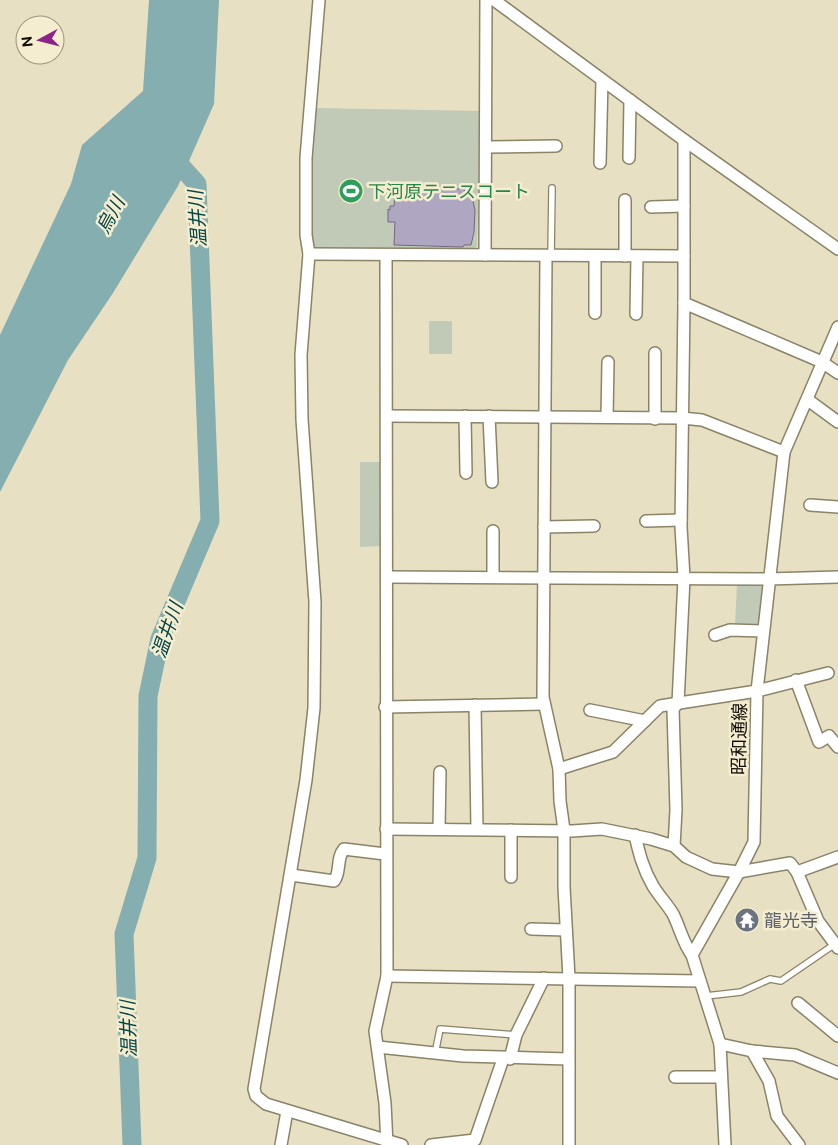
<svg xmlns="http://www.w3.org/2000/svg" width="838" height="1145" font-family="'Public Sans','Noto Sans JP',sans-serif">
  <rect width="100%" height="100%" fill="#e8e0c2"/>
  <g fill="#c1cab6">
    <path d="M 317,108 L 481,111 L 477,246 L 472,251 L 316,249 L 310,235 L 314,115 Z"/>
    <rect x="429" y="321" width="23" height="33"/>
    <path d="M 360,462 L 383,462 L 383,546 L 360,547 Z"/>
    <path d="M 737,583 L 763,584 L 759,626 L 735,625 Z"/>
  </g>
  <path fill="#85aeb0" d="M 149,0 L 219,0 L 214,104 L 178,186 L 113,293 L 68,360 L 0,492 L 0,335 L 71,184 L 82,145 L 143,91 Z"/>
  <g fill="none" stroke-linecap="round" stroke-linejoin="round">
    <path stroke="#85aeb0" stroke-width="19" d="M 132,1145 L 124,934 L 147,858 L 148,696 L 160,639 L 210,521 L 197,184 L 168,152"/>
  </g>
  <path fill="#afa6c2" stroke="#706881" d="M 414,189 L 464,189 L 465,192 L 471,192 L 475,210 L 474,232 L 471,245 L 464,245 L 463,247 L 394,245 L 395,222 L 388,222 L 388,209 L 390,210 L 390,206 L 394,206 L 395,192 L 413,192 Z"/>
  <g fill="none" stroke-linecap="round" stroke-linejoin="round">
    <defs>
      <g id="lane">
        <path d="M 551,256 L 552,188"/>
        <path d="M 706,996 L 741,992 L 770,979 L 781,981 L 835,944"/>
        <path d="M 435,1054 L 440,1029 L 516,1035"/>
      </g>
      <g id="street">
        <path d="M 319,0 L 306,158 L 306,235 L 309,254 L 301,355 L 302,419 L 315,602 L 314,708 L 306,780 L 254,1089 L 256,1096 L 266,1104 L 402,1145"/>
        <path d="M 494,0 L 684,140 L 838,249"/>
        <path d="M 486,147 L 556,146"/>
        <path d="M 629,158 L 630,100"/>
        <path d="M 600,163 L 602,80"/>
        <path d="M 651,207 L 684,206"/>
        <path d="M 309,254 L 684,256"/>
        <path d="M 386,255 L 387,976 L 375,1031 L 385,1103 L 387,1145"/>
        <path d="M 485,255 L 486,0"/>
        <path d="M 546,256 L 543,697 L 559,769 L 560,801 L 564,830 L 564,887 L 569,978 L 569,1145"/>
        <path d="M 625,256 L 625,200"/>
        <path d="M 684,303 L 822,362 L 838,373"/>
        <path d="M 595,313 L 595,256"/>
        <path d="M 636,314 L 637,256"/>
        <path d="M 808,400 L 838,422"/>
        <path d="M 387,416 L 682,418 L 702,420 L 784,452"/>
        <path d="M 465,416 L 466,473"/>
        <path d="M 489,416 L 492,482"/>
        <path d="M 607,417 L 608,362"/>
        <path d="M 655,419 L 655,353"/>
        <path d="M 810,505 L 838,507"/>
        <path d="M 646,521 L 681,520"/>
        <path d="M 544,527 L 594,526"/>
        <path d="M 493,531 L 493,577"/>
        <path d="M 387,577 L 768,579 L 838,577"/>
        <path d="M 715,635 L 730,630 L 763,631"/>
        <path d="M 796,680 L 819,742 L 829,736 L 838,747"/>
        <path d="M 475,705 L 477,829"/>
        <path d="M 385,707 L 544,704"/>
        <path d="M 590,710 L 645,721"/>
        <path d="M 559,769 L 613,752 L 660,706 L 757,691 L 828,673"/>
        <path d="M 386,829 L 572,831 L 602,829 L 651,839 L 674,846 L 686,857 L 712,869 L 739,872 L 790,863 L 797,872 L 838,857"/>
        <path d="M 439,829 L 440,772"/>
        <path d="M 635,835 C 639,853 643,869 653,886 C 659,896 667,904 673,914 C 680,928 683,943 692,955"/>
        <path d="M 674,846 L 676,810 L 673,709 L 678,703 L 684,578 L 681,527 L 684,303 L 684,140"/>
        <path d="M 797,872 L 818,921 L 838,948"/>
        <path d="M 291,875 L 334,881 C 341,873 336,858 344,849 L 385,854"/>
        <path d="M 511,877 L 511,830"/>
        <path d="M 531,929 L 566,930"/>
        <path d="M 387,976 L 700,981"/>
        <path d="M 798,1003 L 838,1036"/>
        <path d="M 720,1044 L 752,1051 L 795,1055 L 838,1073"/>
        <path d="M 378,1047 L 463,1056 L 568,1059"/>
        <path d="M 752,1051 L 769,1081 L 777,1116 L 799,1145"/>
        <path d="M 510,1059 L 516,1035 L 544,978"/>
        <path d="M 675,1077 L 721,1077"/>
        <path d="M 281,1145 L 287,1111"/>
        <path d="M 431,1145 L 475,1140 L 503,1059"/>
        <path d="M 725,1145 L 720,1044 L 692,955 L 739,872 L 754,842 L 757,691 L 784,452 L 838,327"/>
      </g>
    </defs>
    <use href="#lane" stroke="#8a8368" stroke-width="8"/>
    <use href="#street" stroke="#8a8368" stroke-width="14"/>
    <use href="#lane" stroke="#fff" stroke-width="5.5"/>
    <use href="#street" stroke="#fff" stroke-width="11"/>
  </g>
  <defs>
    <symbol id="stadium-disc" viewBox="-11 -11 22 22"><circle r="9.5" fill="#2e9e5b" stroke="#f5edcf"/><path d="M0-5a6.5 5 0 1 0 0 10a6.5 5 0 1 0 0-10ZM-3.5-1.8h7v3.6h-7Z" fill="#fff"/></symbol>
    <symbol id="temple-disc" viewBox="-11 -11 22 22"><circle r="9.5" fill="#6b7280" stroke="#f5edcf"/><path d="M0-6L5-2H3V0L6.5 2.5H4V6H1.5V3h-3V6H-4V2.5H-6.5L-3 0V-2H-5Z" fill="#fff"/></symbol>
  </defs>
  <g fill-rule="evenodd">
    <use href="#stadium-disc" x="337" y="177" width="28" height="28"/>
    <use href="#temple-disc" x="733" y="906" width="28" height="28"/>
  </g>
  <g text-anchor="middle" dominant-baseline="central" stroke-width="5" stroke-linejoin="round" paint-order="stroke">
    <g font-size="18" fill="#27864d" stroke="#f5edcf" text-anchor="start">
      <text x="368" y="191">下河原テニスコート</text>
    </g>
    <g font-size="18" fill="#0e0b03" stroke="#f5edcf">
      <text transform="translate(739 739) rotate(-89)">昭和通線</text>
    </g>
    <g font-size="18" fill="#5b616d" stroke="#f5edcf" text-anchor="start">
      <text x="764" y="920">龍光寺</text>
    </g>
    <g font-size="19" font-style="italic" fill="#034549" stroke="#f5edcf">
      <text transform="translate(110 215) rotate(-62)">烏川</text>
      <text transform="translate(197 219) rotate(-94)">温井川</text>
      <text transform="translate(167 630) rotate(-71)">温井川</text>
      <text transform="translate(128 1029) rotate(-92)">温井川</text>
    </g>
  </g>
  <g transform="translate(40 40) rotate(263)"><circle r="24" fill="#f5edcf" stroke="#99937d"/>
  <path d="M0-4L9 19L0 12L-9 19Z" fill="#8c2389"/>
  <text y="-8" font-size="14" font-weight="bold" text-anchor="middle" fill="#0e0b03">N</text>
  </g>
</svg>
